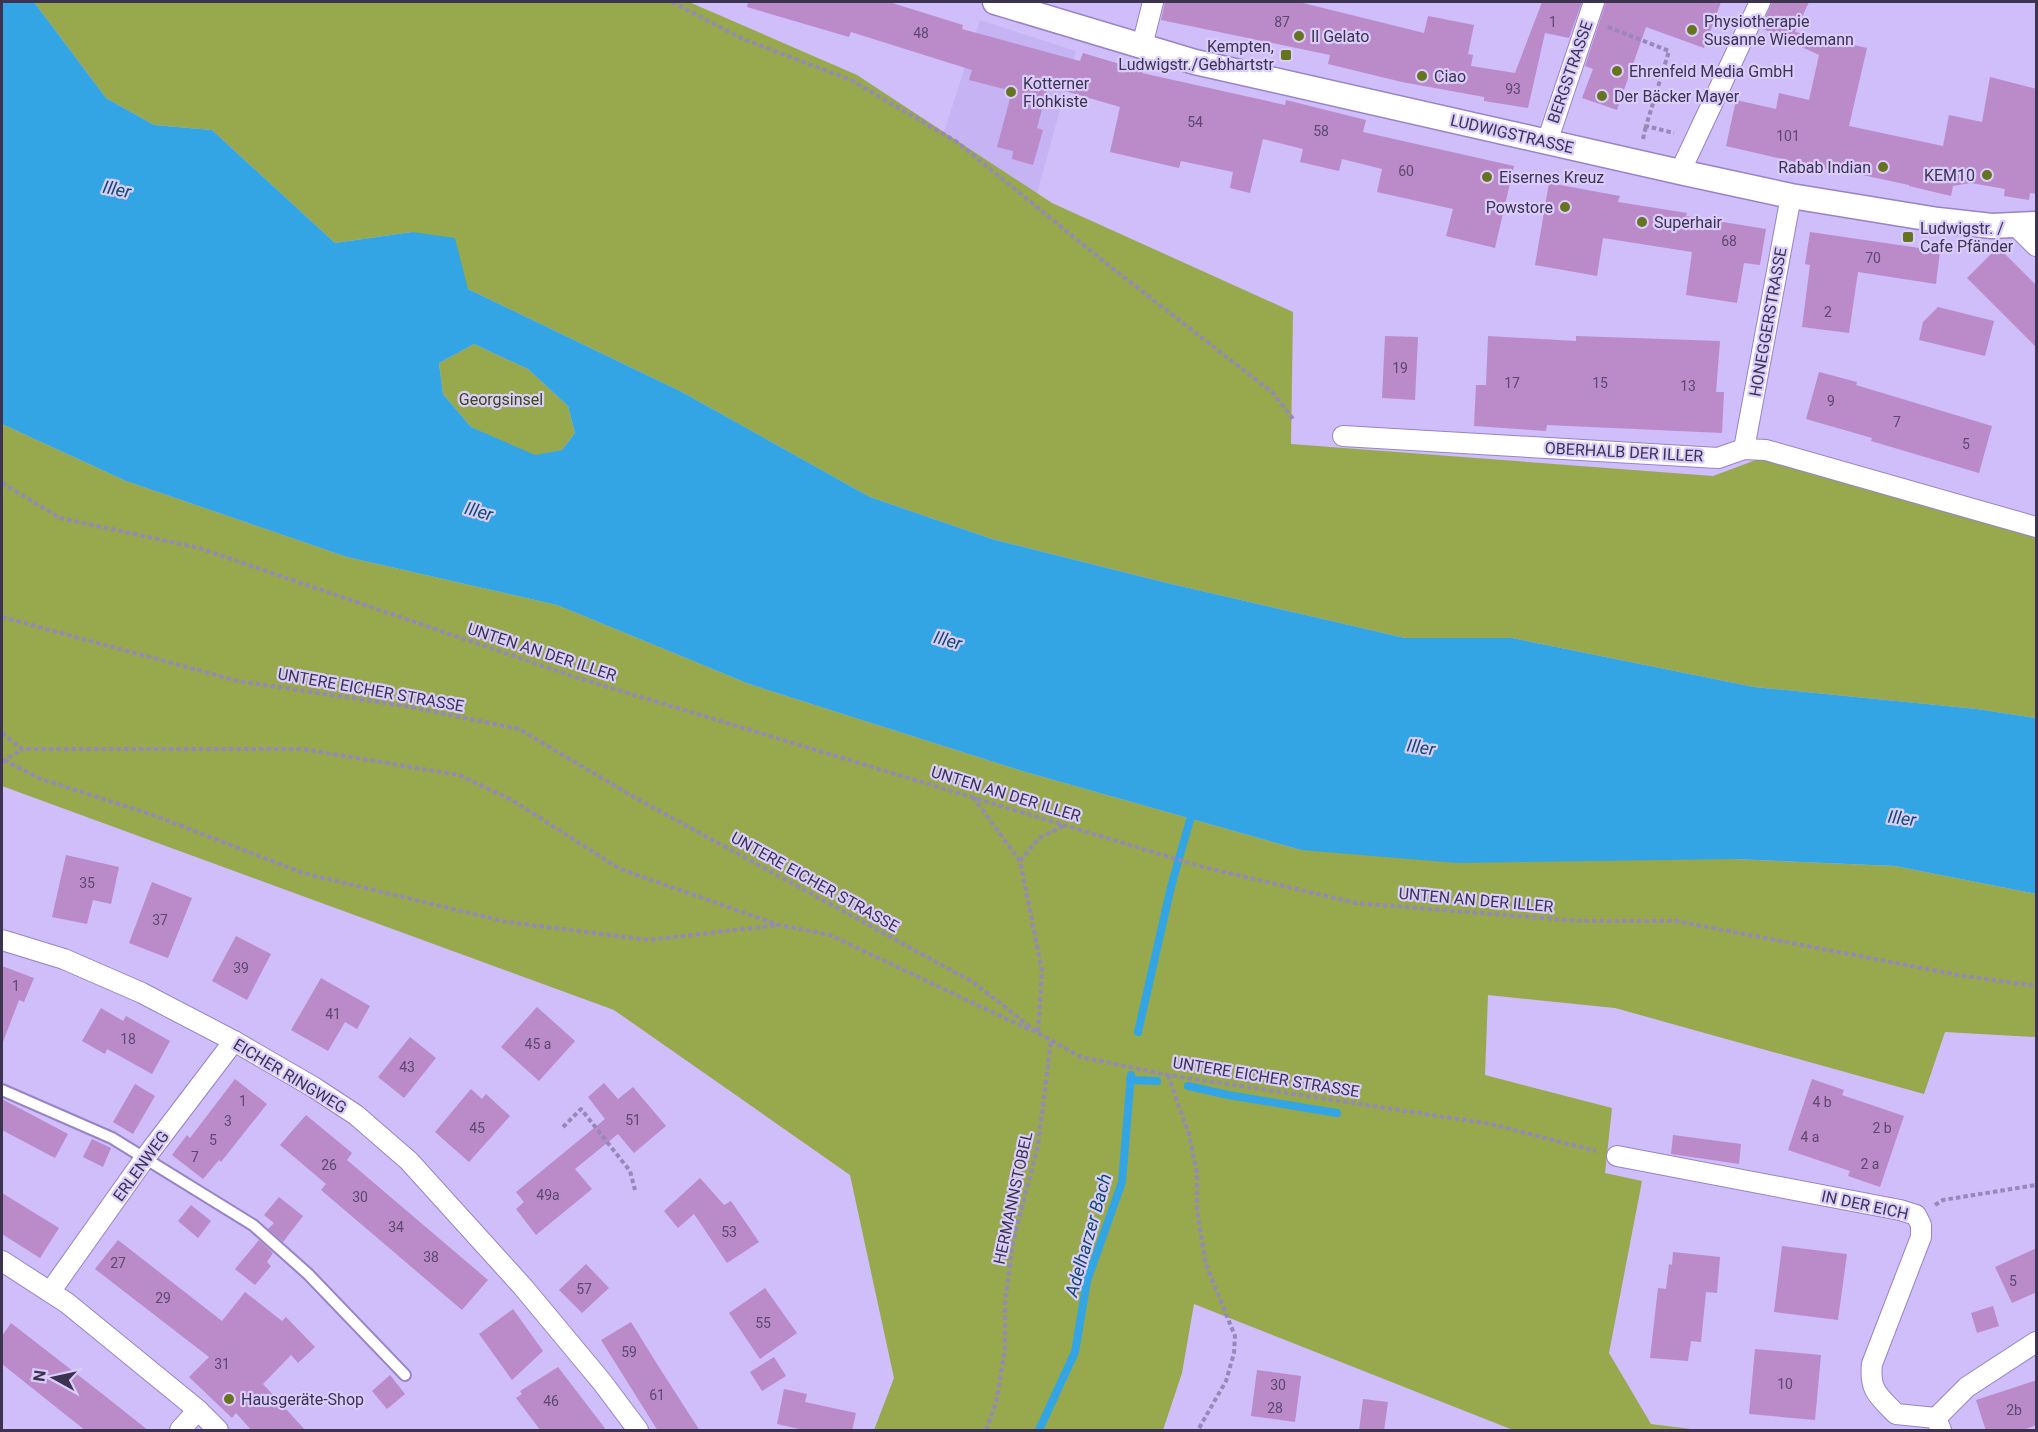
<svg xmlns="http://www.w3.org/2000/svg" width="2038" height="1432" font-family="Roboto,sans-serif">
  <rect width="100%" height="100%" fill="#cfbef9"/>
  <path fill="#c6b3f4" d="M 980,20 L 1076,51 L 1037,194 L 944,132 Z"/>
  <g fill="#97a84d">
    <path d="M 34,2 L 689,2 L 857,75 L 1052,203 L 1293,312 L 1291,444 L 1713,476 L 1764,457 L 2036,536 L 2036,718 L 1977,709 L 1754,687 L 1512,638 L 1405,638 L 1163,582 L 992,539 L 870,497 L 682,392 L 468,289 L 412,232 L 335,243 L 212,130 L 154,125 L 106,98 Z"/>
    <path d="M 474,344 L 528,369 L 568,406 L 575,433 L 562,450 L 535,456 L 471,427 L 443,394 L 439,363 Z"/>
    <path d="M 2,424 L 126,481 L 347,557 L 557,605 L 749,684 L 1022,771 L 1301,850 L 1734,859 L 1895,866 L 2036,894 L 2036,1037 L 1945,1032 L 1924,1094 L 1615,1008 L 1488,995 L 1485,1075 L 1612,1108 L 1605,1173 L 1642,1181 L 1609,1353 L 1651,1424 L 1699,1430 L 1513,1430 L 1194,1304 L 1182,1373 L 1163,1430 L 874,1430 L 894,1378 L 850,1175 L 614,1010 L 2,786 Z"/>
  </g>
  <path fill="#33a5e4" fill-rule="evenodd" d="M 2,2 L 34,2 L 106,98 L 154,125 L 212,130 L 335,243 L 412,232 L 455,238 L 468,289 L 682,392 L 870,497 L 992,539 L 1163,582 L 1405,638 L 1512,638 L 1754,687 L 1977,709 L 2036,718 L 2036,894 L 1895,866 L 1734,859 L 1457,863 L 1301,850 L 1022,771 L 749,684 L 557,605 L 347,557 L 126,481 L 2,424 ZM 474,344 L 528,369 L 568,406 L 575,433 L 562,450 L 535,455 L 471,427 L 443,394 L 439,363 Z"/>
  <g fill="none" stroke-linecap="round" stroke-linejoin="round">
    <g stroke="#33a5e4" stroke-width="8">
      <path d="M 1138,1032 L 1171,887 L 1193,809"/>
      <path d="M 1130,1080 L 1157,1081"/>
      <path d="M 1188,1086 L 1228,1095 L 1337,1113"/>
      <path d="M 1039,1430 L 1075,1352 L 1087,1281 L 1122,1182 L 1131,1075"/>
    </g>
  </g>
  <g fill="#ba8ac9">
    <path d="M 748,2 L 889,2 L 963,25 L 962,29 L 1080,61 L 1083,53 L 1143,71 L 1142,73 L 1285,105 L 1286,100 L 1366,120 L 1363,132 L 1514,166 L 1495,248 L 1446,236 L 1453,209 L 1377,192 L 1382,169 L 1342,159 L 1339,171 L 1300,162 L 1303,149 L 1263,139 L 1250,193 L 1230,188 L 1233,172 L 1181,161 L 1179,168 L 1110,152 L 1120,107 L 1048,86 L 1037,128 L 1043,130 L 1033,165 L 1012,159 L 1013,151 L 997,147 L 1012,91 L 969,80 L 972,70 L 851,32 L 849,37 L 747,7 Z"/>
    <path d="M 1165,2 L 1299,2 L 1424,33 L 1428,16 L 1474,25 L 1468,54 L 1473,55 L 1471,66 L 1515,73 L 1542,2 L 1582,2 L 1569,38 L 1545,33 L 1528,108 L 1484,101 L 1484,97 L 1402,82 L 1328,64 L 1330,55 L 1161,20 Z"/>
    <path d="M 1606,2 L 1721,2 L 1704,48 L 1646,27 L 1617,110 L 1582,98 L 1593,69 L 1585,66 Z"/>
    <path d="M 1772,2 L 1809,2 L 1795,32 L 1867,48 L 1849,126 L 1943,146 L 1949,115 L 1982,122 L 1990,77 L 2037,89 L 2037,194 L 2030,193 L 2029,200 L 2004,196 L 2005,189 L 1971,183 L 1953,186 L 1951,196 L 1909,186 L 1909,185 L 1839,170 L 1838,172 L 1726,146 L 1736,100 L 1776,109 L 1779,93 L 1809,100 L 1819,55 L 1761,28 Z"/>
    <path d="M 1549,183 L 1620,196 L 1618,202 L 1687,213 L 1686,216 L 1766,229 L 1760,265 L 1744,263 L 1737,303 L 1686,295 L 1692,252 L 1603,238 L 1597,276 L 1535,265 Z"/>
    <path d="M 1810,232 L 1940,251 L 1936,284 L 1858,272 L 1849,333 L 1802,327 L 1810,265 L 1805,264 Z"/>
    <path d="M 1998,247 L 2037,286 L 2037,348 L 1967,278 Z"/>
    <path d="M 1938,307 L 1994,321 L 1985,356 L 1919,340 L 1923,322 Z"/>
    <path d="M 1385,336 L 1418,337 L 1415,400 L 1382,398 Z"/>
    <path d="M 1488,336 L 1576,341 L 1576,336 L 1720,341 L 1716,392 L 1724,392 L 1722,433 L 1547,425 L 1546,431 L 1474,426 L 1476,385 L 1486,385 Z"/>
    <path d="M 1819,372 L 1857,382 L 1856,385 L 1992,426 L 1979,473 L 1871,441 L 1872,438 L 1806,419 Z"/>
    <path d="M 66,855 L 119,867 L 111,904 L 93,900 L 87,924 L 52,917 Z"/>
    <path d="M 152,882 L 192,898 L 168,958 L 129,943 Z"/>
    <path d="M 236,936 L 271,954 L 247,1000 L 212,981 Z"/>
    <path d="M 2,966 L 34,978 L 24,1002 L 19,1000 L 3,1042 L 2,1042 Z"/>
    <path d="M 321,978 L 370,1006 L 357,1029 L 345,1022 L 328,1051 L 291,1030 Z"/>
    <path d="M 537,1007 L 575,1041 L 539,1081 L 501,1047 Z"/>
    <path d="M 101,1008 L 123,1021 L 126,1016 L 170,1041 L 152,1074 L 107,1049 L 105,1054 L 82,1041 Z"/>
    <path d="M 410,1037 L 436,1058 L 404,1098 L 378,1077 Z"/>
    <path d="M 235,1079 L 267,1104 L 221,1162 L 219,1160 L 203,1179 L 172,1155 L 187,1135 L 190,1138 Z"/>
    <path d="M 1812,1079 L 1844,1090 L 1842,1095 L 1904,1116 L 1880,1187 L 1848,1176 L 1850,1171 L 1788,1150 Z"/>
    <path d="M 604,1083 L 618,1099 L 633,1087 L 666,1126 L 634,1153 L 618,1134 L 575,1169 L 592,1189 L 536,1235 L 516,1209 L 524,1202 L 516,1192 L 605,1119 L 588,1097 Z"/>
    <path d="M 135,1084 L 155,1096 L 133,1134 L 113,1122 Z"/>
    <path d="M 471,1089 L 482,1099 L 486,1094 L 510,1116 L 469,1162 L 435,1132 Z"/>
    <path d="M 2,1099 L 68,1134 L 55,1158 L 2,1130 Z"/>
    <path d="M 306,1115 L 352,1153 L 347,1160 L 488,1280 L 462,1310 L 321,1190 L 326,1184 L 280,1145 Z"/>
    <path d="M 1673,1135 L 1741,1144 L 1739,1164 L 1671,1154 Z"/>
    <path d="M 92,1139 L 111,1148 L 103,1167 L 83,1157 Z"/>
    <path d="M 700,1178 L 724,1205 L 731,1201 L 759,1242 L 727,1263 L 694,1214 L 678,1228 L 664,1211 Z"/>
    <path d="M 2,1193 L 59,1228 L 40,1258 L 2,1234 Z"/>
    <path d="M 279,1197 L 303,1216 L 283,1242 L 268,1229 L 274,1223 L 264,1215 Z"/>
    <path d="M 191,1205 L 211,1221 L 198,1238 L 178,1221 Z"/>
    <path d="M 118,1240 L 222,1321 L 245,1292 L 282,1321 L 286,1317 L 315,1347 L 298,1363 L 291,1355 L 263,1384 L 306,1431 L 252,1431 L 236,1413 L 232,1418 L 189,1377 L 209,1357 L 95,1269 Z"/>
    <path d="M 259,1240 L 273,1253 L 267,1262 L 271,1266 L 255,1285 L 235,1269 Z"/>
    <path d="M 1782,1246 L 1847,1254 L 1838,1320 L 1774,1312 Z"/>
    <path d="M 2037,1248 L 2037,1292 L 2012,1303 L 1995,1267 Z"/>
    <path d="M 1673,1252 L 1720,1257 L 1717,1293 L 1706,1292 L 1701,1342 L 1691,1341 L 1688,1361 L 1650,1358 L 1658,1288 L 1666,1289 L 1669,1264 L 1672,1265 Z"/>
    <path d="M 586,1264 L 609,1288 L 582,1313 L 559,1290 Z"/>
    <path d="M 765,1288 L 797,1333 L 760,1359 L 729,1313 Z"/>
    <path d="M 1993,1306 L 1999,1326 L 1977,1333 L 1971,1313 Z"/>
    <path d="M 513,1309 L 543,1351 L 512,1380 L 479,1334 Z"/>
    <path d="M 631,1322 L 657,1364 L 700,1431 L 658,1431 L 601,1340 Z"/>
    <path d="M 11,1323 L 105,1396 L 149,1431 L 86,1431 L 2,1364 L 2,1336 Z"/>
    <path d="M 1755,1349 L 1821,1355 L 1815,1420 L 1749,1414 Z"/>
    <path d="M 774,1357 L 786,1376 L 762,1391 L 750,1372 Z"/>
    <path d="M 558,1367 L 607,1431 L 541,1431 L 516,1398 L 522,1394 L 520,1391 Z"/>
    <path d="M 1257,1370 L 1301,1376 L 1295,1422 L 1251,1416 Z"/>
    <path d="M 390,1375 L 405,1394 L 387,1409 L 372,1391 Z"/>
    <path d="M 2037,1380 L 2037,1425 L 2020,1431 L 1986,1431 L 1976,1400 Z"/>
    <path d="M 784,1389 L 807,1394 L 805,1402 L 856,1413 L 852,1431 L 808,1431 L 777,1424 Z"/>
    <path d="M 1363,1399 L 1388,1402 L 1384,1431 L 1359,1431 Z"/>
  </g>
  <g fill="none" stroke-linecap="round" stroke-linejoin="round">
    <defs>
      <path id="service" d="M 2,1090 L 112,1138 L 253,1225 L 308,1274 L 405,1375"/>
      <g id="minor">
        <path d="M 1142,46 L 1153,2"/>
        <path d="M 1547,142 L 1594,2"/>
        <path d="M 1680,172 L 1760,2"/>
        <path d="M 2015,225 L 2036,246"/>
        <path d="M 1343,436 L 1718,458 L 1744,449 L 1766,450 L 2036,527"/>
        <path d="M 1744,449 L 1791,196"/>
        <path d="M 2,940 L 64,959 L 142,993 L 234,1041 L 315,1088 L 356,1115 L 409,1161 L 523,1287 L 602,1382 L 638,1430"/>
        <path d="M 1617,1156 L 1900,1210 L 1916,1215 L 1921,1225 L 1921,1237 L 1872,1364 C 1869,1391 1879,1396 1896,1414 L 1936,1418 L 1941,1430"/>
        <path d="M 2,1261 L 67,1303 L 198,1410 L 218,1430"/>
        <path d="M 50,1292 L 145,1158 L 234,1041"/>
        <path d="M 1936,1418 L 1967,1387 L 2036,1342"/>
        <path d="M 180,1430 L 198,1410"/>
      </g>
      <path id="tertiary" d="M 995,2 L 1195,62 L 1680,172 L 1791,196 L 1938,220 L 1992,226 L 2036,224"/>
    </defs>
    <use href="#service" stroke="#9882c8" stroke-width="14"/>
    <use href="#minor" stroke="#9882c8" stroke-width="22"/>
    <use href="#tertiary" stroke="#9882c8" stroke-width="27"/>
    <g stroke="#9688b7" stroke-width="4" stroke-dasharray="4.5 3" stroke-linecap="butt">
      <path d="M 672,2 L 743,39 L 851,80 L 957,142 L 1107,264 L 1273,393 L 1293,419"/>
      <path d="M 1608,27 L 1669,51 L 1646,126 L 1674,133"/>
      <path d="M 1643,139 L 1646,126"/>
      <path d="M 2,483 L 60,518 L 199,548 L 575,677 L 1199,866 L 1356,903 L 1579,921 L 1676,921 L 1964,976 L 2036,986"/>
      <path d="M 2,617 L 238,681 L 411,707 L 519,729 L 632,796 L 973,982 L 1038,1033 L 1081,1057 L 1168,1075 L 1491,1124 L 1596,1151"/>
      <path d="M 2,733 L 22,749 L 302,749 L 459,775 L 512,800 L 620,869 L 779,925 L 830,935 L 1032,1031"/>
      <path d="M 4,760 L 41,779 L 153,815 L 303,873 L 507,922 L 649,940 L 778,925"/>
      <path d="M 2,762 L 22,749"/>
      <path d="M 973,797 L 1020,861 L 1042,971 L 1038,1033"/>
      <path d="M 1020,861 L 1039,838 L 1065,825"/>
      <path d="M 1168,1075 L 1189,1135 L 1197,1173 L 1197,1211 L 1206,1265 L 1235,1336 L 1234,1353 L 1226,1381 L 1198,1430"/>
      <path d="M 563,1127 L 581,1109 L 630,1171 L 635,1190"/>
      <path d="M 1935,1205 L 1943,1200 L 2036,1185"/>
      <path d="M 986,1430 L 996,1403 L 1005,1349 L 1005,1302 L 1013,1242 L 1038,1145 L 1051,1041"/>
    </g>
    <use href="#service" stroke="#fff" stroke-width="10"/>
    <use href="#minor" stroke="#fff" stroke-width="20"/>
    <use href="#tertiary" stroke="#fff" stroke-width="24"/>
  </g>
  <g fill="#66731f" stroke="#dacdfb" stroke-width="2">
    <circle cx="1692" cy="30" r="6"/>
    <circle cx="1299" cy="36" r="6"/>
    <rect x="1280" y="49" width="12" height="12" rx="3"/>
    <circle cx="1617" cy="71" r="6"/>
    <circle cx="1422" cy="76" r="6"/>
    <circle cx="1011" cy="92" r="6"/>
    <circle cx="1602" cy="96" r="6"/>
    <circle cx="1883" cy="167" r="6"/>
    <circle cx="1987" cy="175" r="6"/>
    <circle cx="1487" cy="177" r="6"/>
    <circle cx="1565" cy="207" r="6"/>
    <circle cx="1642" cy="222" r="6"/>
    <rect x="1902" y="231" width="12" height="12" rx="3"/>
    <circle cx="229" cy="1399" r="6"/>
  </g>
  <g text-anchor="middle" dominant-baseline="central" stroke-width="4.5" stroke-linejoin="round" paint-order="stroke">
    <g font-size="14" fill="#5c496f">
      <text x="1282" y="22">87</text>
      <text x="1553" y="22">1</text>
      <text x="921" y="33">48</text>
      <text x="1513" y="89">93</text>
      <text x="1195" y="122">54</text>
      <text x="1321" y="131">58</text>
      <text x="1788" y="136">101</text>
      <text x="1406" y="171">60</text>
      <text x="1729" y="241">68</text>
      <text x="1873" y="258">70</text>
      <text x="1828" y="312">2</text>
      <text x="1400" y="368">19</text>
      <text x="1512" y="383">17</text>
      <text x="1600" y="383">15</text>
      <text x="1688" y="386">13</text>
      <text x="1831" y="401">9</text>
      <text x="1897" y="422">7</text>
      <text x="1966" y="444">5</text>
      <text x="87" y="883">35</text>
      <text x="160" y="920">37</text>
      <text x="241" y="968">39</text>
      <text x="16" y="986">1</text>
      <text x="333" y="1014">41</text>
      <text x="128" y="1039">18</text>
      <text x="538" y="1044">45 a</text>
      <text x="407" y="1067">43</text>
      <text x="243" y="1101">1</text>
      <text x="1822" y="1102">4 b</text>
      <text x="633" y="1120">51</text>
      <text x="228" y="1121">3</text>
      <text x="477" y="1128">45</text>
      <text x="1882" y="1128">2 b</text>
      <text x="1810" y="1137">4 a</text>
      <text x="213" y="1140">5</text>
      <text x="195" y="1157">7</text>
      <text x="1870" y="1164">2 a</text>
      <text x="329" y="1165">26</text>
      <text x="548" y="1195">49a</text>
      <text x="360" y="1197">30</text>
      <text x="396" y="1227">34</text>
      <text x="729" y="1232">53</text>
      <text x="431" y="1257">38</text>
      <text x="118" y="1263">27</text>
      <text x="2013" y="1281">5</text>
      <text x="584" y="1289">57</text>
      <text x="163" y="1298">29</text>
      <text x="763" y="1323">55</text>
      <text x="629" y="1352">59</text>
      <text x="222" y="1364">31</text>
      <text x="1785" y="1384">10</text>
      <text x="1278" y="1385">30</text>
      <text x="657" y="1395">61</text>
      <text x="551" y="1401">46</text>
      <text x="1275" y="1408">28</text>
      <text x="2014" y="1410">2b</text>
    </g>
    <g font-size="16" fill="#3c3351" stroke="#dacdfb" text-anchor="start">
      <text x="1704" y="21">Physiotherapie<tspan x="1704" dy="18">Susanne Wiedemann</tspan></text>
      <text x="1311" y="36">Il Gelato</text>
      <text x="1274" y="46" text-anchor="end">Kempten,<tspan x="1274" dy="18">Ludwigstr./Gebhartstr</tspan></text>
      <text x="1629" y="71">Ehrenfeld Media GmbH</text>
      <text x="1434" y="76">Ciao</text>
      <text x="1023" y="83">Kotterner<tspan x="1023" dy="18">Flohkiste</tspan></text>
      <text x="1614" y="96">Der Bäcker Mayer</text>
      <text x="1871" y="167" text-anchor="end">Rabab Indian</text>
      <text x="1975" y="175" text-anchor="end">KEM10</text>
      <text x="1499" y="177">Eisernes Kreuz</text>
      <text x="1553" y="207" text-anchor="end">Powstore</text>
      <text x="1654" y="222">Superhair</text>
      <text x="1920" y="228">Ludwigstr. /<tspan x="1920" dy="18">Cafe Pfänder</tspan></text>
      <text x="241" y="1399">Hausgeräte-Shop</text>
    </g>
    <g font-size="16" fill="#3c3351" stroke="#dacdfb">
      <text transform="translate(1570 72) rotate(-71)">BERGSTRASSE</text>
      <text transform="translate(1512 134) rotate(13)">LUDWIGSTRASSE</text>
      <text transform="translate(1768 322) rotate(-80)">HONEGGERSTRASSE</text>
      <text transform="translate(1624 452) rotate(3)">OBERHALB DER ILLER</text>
      <text transform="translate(542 652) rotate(18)">UNTEN AN DER ILLER</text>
      <text transform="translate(371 690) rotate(10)">UNTERE EICHER STRASSE</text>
      <text transform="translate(1006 794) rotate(17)">UNTEN AN DER ILLER</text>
      <text transform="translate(815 882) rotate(29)">UNTERE EICHER STRASSE</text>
      <text transform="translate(1476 900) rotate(5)">UNTEN AN DER ILLER</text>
      <text transform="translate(290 1076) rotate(31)">EICHER RINGWEG</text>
      <text transform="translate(1266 1077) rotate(9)">UNTERE EICHER STRASSE</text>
      <text transform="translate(141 1166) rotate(-54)">ERLENWEG</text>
      <text transform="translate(1013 1198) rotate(-78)">HERMANNSTOBEL</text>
      <text transform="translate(1865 1205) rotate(12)">IN DER EICH</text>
    </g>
    <g font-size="16" fill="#3e470c" stroke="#dacdfb">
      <text x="501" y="399">Georgsinsel</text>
    </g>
    <g font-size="18" font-style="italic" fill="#104c6c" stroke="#dacdfb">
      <text transform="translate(117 189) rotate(12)">Iller</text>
      <text transform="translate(479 511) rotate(15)">Iller</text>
      <text transform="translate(948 640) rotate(15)">Iller</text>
      <text transform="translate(1421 747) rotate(9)">Iller</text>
      <text transform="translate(1902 818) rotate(8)">Iller</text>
      <text transform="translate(1088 1235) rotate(-74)">Adelharzer Bach</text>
    </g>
  </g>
  <rect width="2038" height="1432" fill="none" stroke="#3c3351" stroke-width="6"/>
  <g transform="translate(54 1378) rotate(278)" stroke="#dacdfb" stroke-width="4.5" paint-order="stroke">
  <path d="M0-4.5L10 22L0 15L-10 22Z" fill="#3c3351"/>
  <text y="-9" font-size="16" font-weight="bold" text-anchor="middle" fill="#3c3351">N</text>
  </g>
</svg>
